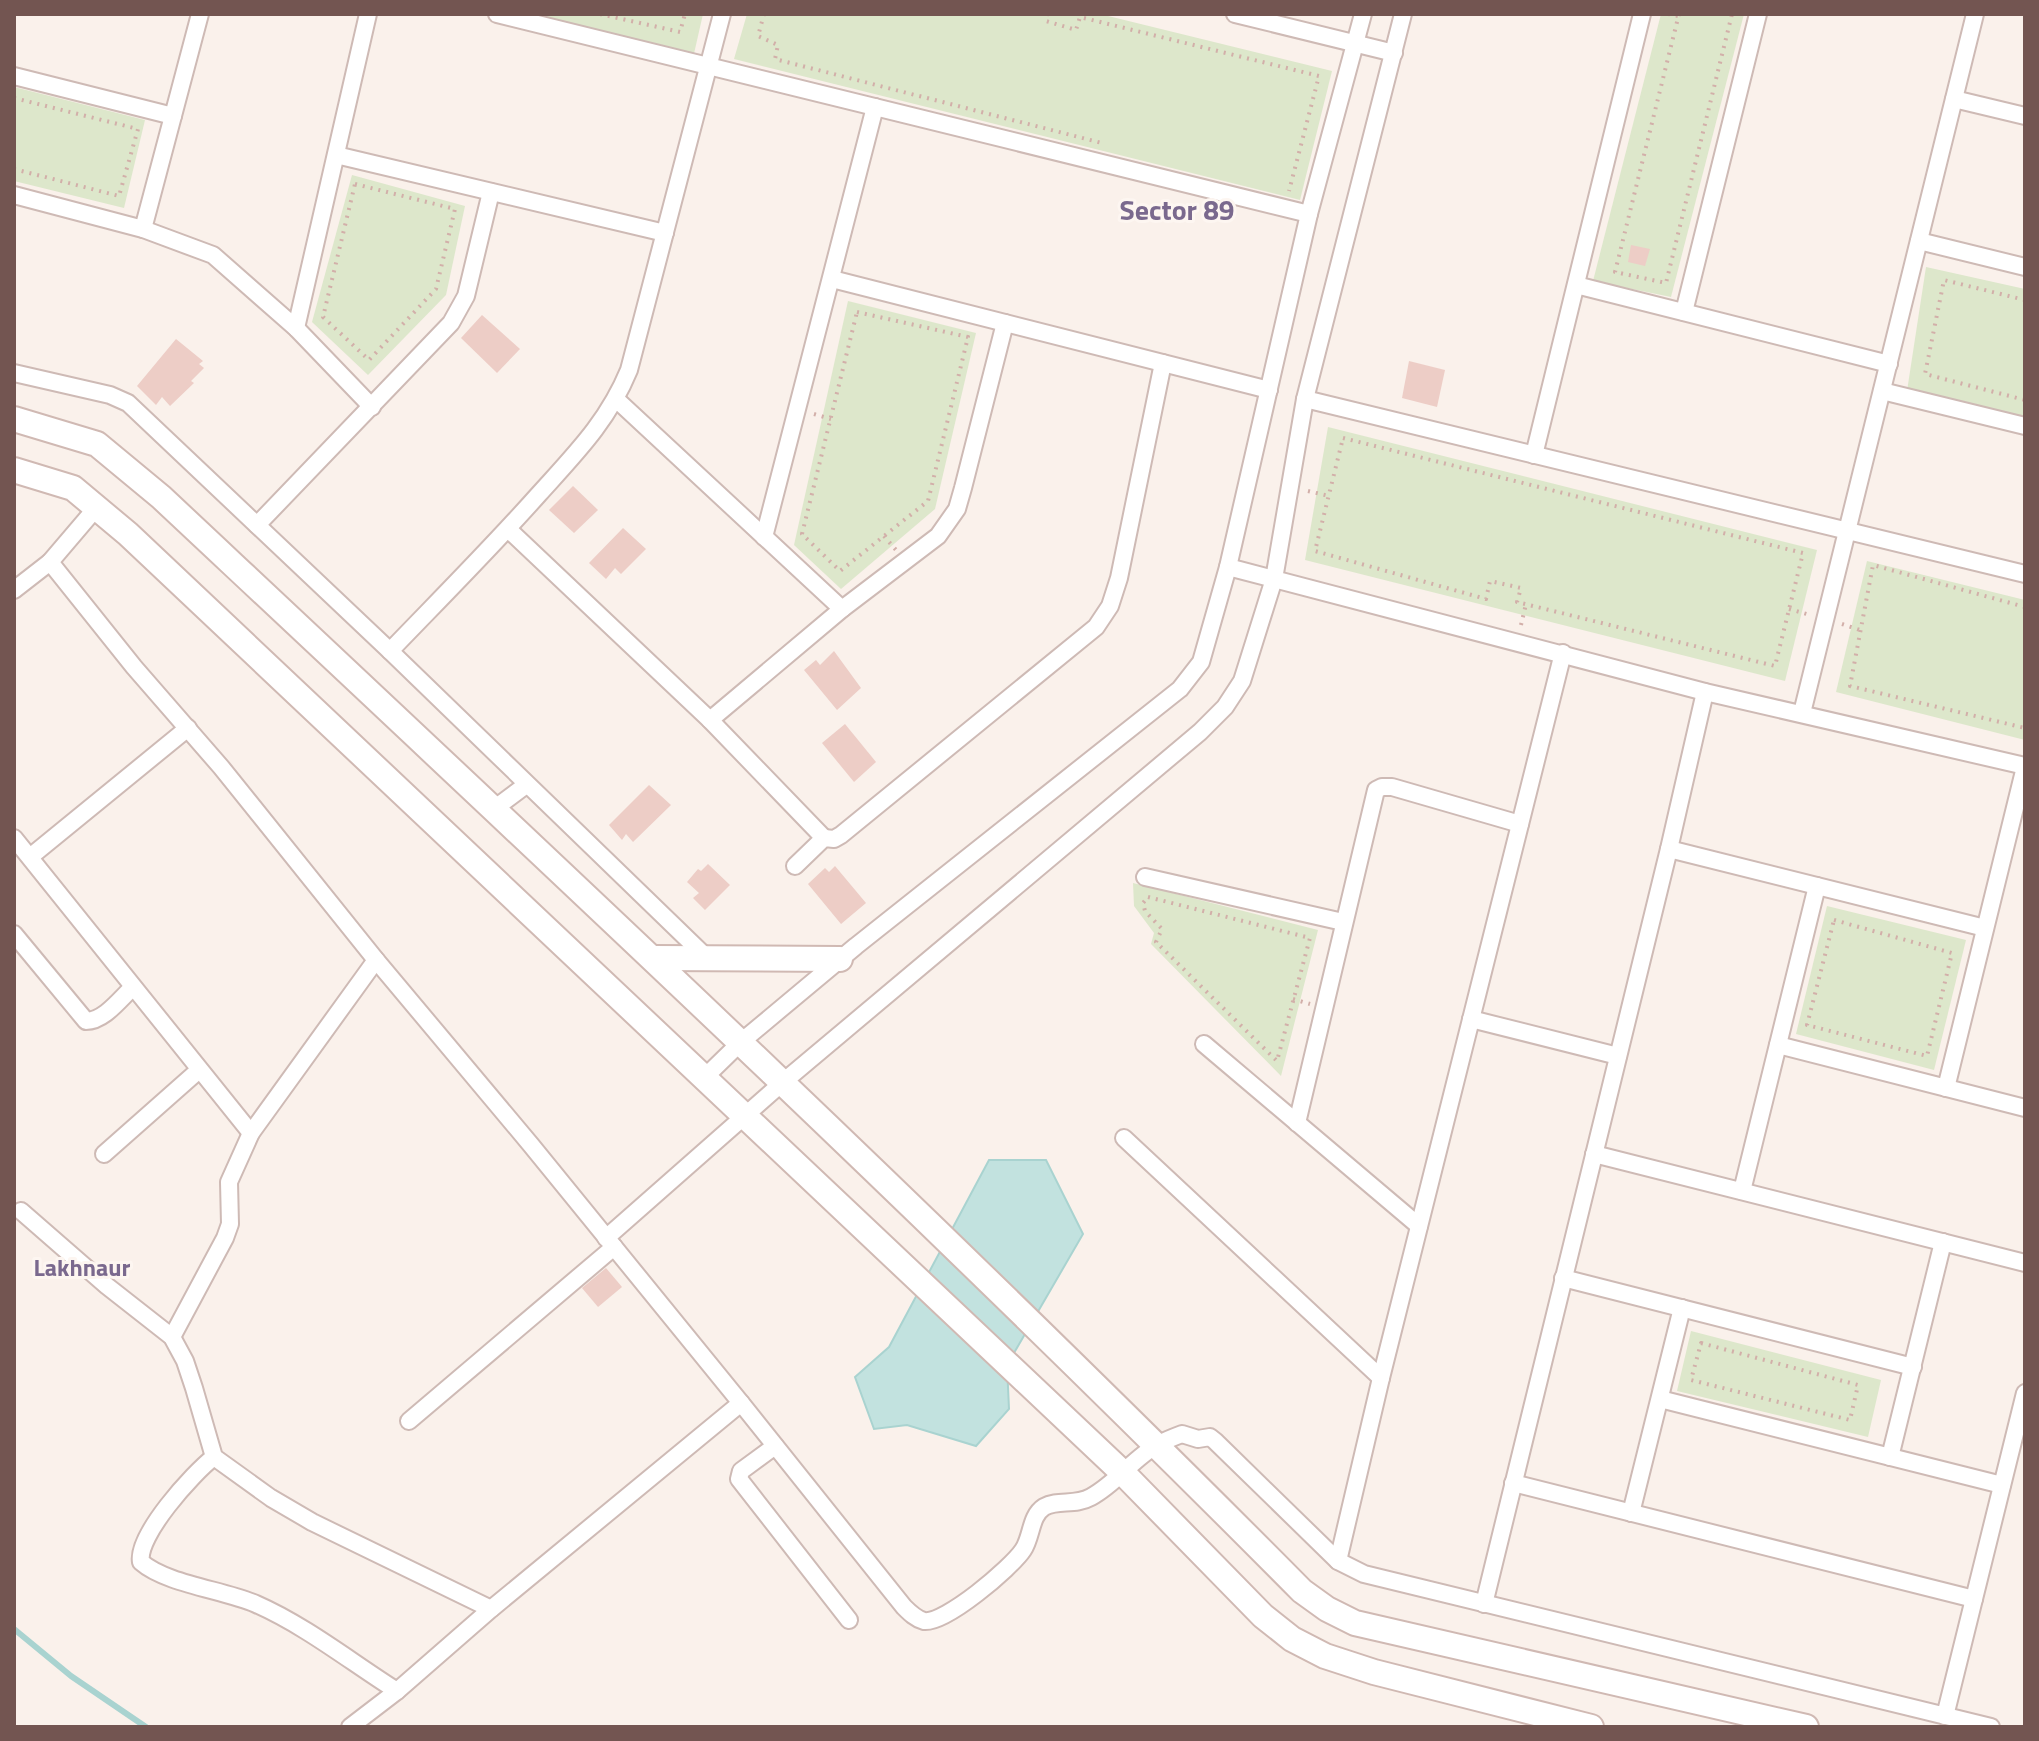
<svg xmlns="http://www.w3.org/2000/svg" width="2039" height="1741" font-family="'Titillium Web',sans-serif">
  <rect width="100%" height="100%" fill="#faf1eb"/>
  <g fill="#dde7cb">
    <path d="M 524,14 L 703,14 L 693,58 Z"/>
    <path d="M 747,14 L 1100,14 L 1332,71 L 1300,200 L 734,59 Z"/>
    <path d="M 1661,14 L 1744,14 L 1671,297 L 1593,281 Z"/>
    <path d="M 14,87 L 145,120 L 124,208 L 14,181 Z"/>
    <path d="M 352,175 L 465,206 L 446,295 L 368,375 L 312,322 Z"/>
    <path d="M 1926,267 L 2025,289 L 2025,418 L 1907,391 Z"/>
    <path d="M 848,301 L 976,333 L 935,509 L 841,589 L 794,545 Z"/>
    <path d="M 1328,427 L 1817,550 L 1785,681 L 1305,560 Z"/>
    <path d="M 1867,561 L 2025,600 L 2025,740 L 1836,692 Z"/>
    <path d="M 1133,883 L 1318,930 L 1281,1076 L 1151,944 L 1154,933 L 1134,906 Z"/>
    <path d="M 1827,906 L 1966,940 L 1934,1070 L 1796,1034 Z"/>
    <path d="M 1691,1331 L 1881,1380 L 1868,1437 L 1677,1391 Z"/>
  </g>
  <path fill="#c2e2df" stroke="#a9d3d0" stroke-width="2" d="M 989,1160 L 1046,1160 L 1083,1234 L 1007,1365 L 1009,1409 L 976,1446 L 907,1425 L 874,1429 L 855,1377 L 889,1347 Z"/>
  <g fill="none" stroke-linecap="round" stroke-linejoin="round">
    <path stroke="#a9d3d0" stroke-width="6" d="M 14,1629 L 71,1676 L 146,1727"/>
  </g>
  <g fill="#edcdc6">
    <path d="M 1631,245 L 1650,249 L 1645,266 L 1628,262 Z"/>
    <path d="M 482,315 L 520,349 L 497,373 L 461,338 Z"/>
    <path d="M 176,339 L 203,361 L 199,364 L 204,368 L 191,381 L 194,383 L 170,406 L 162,397 L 156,405 L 137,386 Z"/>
    <path d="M 1409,361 L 1445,370 L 1437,407 L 1402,398 Z"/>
    <path d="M 573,486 L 598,510 L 574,533 L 549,510 Z"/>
    <path d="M 623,528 L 646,549 L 621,574 L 615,568 L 606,579 L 589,563 Z"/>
    <path d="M 834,651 L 861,688 L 837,710 L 804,670 L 816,660 L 820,665 Z"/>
    <path d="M 845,724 L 876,762 L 854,782 L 822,743 Z"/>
    <path d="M 649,785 L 671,805 L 633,842 L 626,834 L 622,840 L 609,825 Z"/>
    <path d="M 708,864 L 730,885 L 705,910 L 693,898 L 699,893 L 687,882 L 698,869 L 701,871 Z"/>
    <path d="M 835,866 L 866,903 L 841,924 L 808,884 L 825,868 L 829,872 Z"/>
    <path d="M 606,1268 L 622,1287 L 598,1307 L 582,1288 Z"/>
  </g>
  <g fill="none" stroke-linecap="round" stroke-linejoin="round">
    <defs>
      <g id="street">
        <path d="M 497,14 L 1309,214"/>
        <path d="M 1235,14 L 1394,53"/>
        <path d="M 14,76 L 173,116"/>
        <path d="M 1954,99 L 2025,116"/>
        <path d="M 336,155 L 665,233"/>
        <path d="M 14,195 L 143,229 L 213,255 L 296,328 L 372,407"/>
        <path d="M 143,229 L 200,14"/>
        <path d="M 1919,241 L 2025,267"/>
        <path d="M 832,279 L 1269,390"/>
        <path d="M 1576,285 L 1889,364"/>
        <path d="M 1684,312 L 1758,14"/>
        <path d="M 296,328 L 368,14"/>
        <path d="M 14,373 L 110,395 L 128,403 L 390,651 L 706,957"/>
        <path d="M 1882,391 L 2025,426"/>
        <path d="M 1305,399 L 2025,574"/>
        <path d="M 617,400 L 842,609"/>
        <path d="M 1534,455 L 1642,14"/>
        <path d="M 257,525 L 451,323 L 466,296 L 491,192"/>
        <path d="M 508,529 L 710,720 L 824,838"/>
        <path d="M 764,537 L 875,107"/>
        <path d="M 50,562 L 96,508"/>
        <path d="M 1228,567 L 1705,692 L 2025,766"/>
        <path d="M 14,590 L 50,562 L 134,667 L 221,767 L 376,960 L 531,1145 L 741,1403 L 491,1609 L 397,1691 L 350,1727"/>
        <path d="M 390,651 C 440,599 491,548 539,494 C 576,453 608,421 629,370 L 722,14"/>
        <path d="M 1802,713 L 1975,14"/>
        <path d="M 710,720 L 842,609 L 938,536 L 957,509 L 963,488 L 1005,323"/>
        <path d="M 494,809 L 526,785"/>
        <path d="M 14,838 L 251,1133"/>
        <path d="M 1669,849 L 1985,928"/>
        <path d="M 30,857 L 188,728"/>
        <path d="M 795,866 L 824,838 L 834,839 L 841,835 L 1096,627 L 1110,606 L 1119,578 L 1163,363"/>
        <path d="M 1145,877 L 1343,922"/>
        <path d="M 14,934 L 86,1021 C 104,1021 120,999 133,987"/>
        <path d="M 1471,1019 L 1618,1056"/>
        <path d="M 1204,1044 L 1419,1226"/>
        <path d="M 1778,1045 L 2025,1108"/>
        <path d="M 703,1079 L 741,1042 L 856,946 L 1180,689 L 1201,662 L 1228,567 L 1309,214 L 1363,14"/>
        <path d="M 1946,1088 L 2025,767"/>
        <path d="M 1297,1123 L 1376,790 L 1382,787 L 1392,787 L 1520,824"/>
        <path d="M 1124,1138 L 1381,1378"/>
        <path d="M 104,1154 L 199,1070"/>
        <path d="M 1594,1154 L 2025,1263"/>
        <path d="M 1742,1191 L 1817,886"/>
        <path d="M 21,1211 L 107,1286 L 172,1337 L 185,1361 L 194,1388 L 214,1457 L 271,1498 L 312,1522 L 491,1609"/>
        <path d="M 606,1238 L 782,1083 L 1200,732 L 1225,707 L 1242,681 L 1274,579 L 1305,399 L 1403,14"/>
        <path d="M 1563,1278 L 1913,1367"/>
        <path d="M 172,1337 L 225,1238 L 230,1224 L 229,1182 L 251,1133 L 376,960"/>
        <path d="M 1660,1399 L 2002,1485"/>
        <path d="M 741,1403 L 904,1607 C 910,1613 916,1619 924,1621 C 945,1624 1011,1568 1023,1550 C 1032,1537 1030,1516 1044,1507 C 1058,1499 1075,1506 1091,1497 C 1117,1483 1134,1457 1159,1444 C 1166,1440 1174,1437 1182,1434 L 1198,1439 L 1210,1437 L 1215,1441 L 1338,1561 L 1364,1574 L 1991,1727"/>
        <path d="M 409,1421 L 614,1247"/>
        <path d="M 775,1446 L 741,1471 L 739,1479 L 849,1620"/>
        <path d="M 214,1457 C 193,1473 136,1536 141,1562 C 166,1584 224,1590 256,1604 C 306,1626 351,1662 397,1691"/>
        <path d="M 1890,1457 L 1943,1242"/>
        <path d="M 1513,1483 L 1974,1599"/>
        <path d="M 1631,1513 L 1682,1308"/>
        <path d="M 1338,1561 L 1381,1378 L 1563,653"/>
        <path d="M 1484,1604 L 1669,849 L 1705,692"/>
        <path d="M 1945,1716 L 2025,1393"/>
      </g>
      <g id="secondary">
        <path d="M 14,419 L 97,444 L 161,497 C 545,857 931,1217 1302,1591 L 1327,1609 L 1355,1623 L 1806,1727"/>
        <path d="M 14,470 L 73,488 L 128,534 L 1124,1474 L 1263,1616 L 1292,1639 L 1325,1656 L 1374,1672 L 1591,1727"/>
        <path d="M 652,958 L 840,959"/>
      </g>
    </defs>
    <use href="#street" stroke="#cebab5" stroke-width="20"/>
    <use href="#secondary" stroke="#d0b9b3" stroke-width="28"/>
    <g stroke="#d2afa9" stroke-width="4" stroke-dasharray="2 6" stroke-linecap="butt">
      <path d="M 600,14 L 680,32 L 685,14"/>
      <path d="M 764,14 L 758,36 L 778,45 L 775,59 L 1102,143"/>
      <path d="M 1047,14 L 1046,21 L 1076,30 L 1080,17 L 1319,76 L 1289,191"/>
      <path d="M 1668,14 L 1678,16"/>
      <path d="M 1679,14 L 1615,272 L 1666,283 L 1732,14"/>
      <path d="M 14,98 L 138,129 L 119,196 L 14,169"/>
      <path d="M 355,184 L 455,209 L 436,289 L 369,360 L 323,317 Z"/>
      <path d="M 2025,300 L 1944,280 L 1925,374 L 2025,400"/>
      <path d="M 857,312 L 968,337 L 928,501 L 840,571 L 802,534 Z"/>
      <path d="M 814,414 L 831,419"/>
      <path d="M 1343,438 L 1803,553 L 1775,666 L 1517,602 L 1521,588 L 1490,581 L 1486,599 L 1315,551 Z"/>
      <path d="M 1308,491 L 1329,496"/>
      <path d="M 884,536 L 896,550"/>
      <path d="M 2025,607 L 1873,565 L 1850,686 L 2025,728"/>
      <path d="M 1789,609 L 1810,615"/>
      <path d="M 1842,624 L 1860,630"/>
      <path d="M 1521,625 L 1526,604"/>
      <path d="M 1148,897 L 1310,938 L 1277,1061 L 1156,942 L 1162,929 L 1145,911 L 1143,903 Z"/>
      <path d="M 1834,920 L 1952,953 L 1927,1056 L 1807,1025 Z"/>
      <path d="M 1293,999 L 1310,1004"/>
      <path d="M 1701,1343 L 1858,1385 L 1850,1420 L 1691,1380 Z"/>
    </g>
    <use href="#street" stroke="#fff" stroke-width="16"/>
    <use href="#secondary" stroke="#fff" stroke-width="24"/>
  </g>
  <g text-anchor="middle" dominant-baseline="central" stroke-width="6" stroke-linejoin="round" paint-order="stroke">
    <g font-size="24" font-weight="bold" fill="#7a698e" stroke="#fdf6f1">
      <text x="82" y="1267">Lakhnaur</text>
    </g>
    <g font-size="28" font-weight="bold" fill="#7a698e" stroke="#fdf6f1">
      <text x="1177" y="209">Sector 89</text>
    </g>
  </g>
  <rect width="2039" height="1741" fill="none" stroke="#735551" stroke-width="32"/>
</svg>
